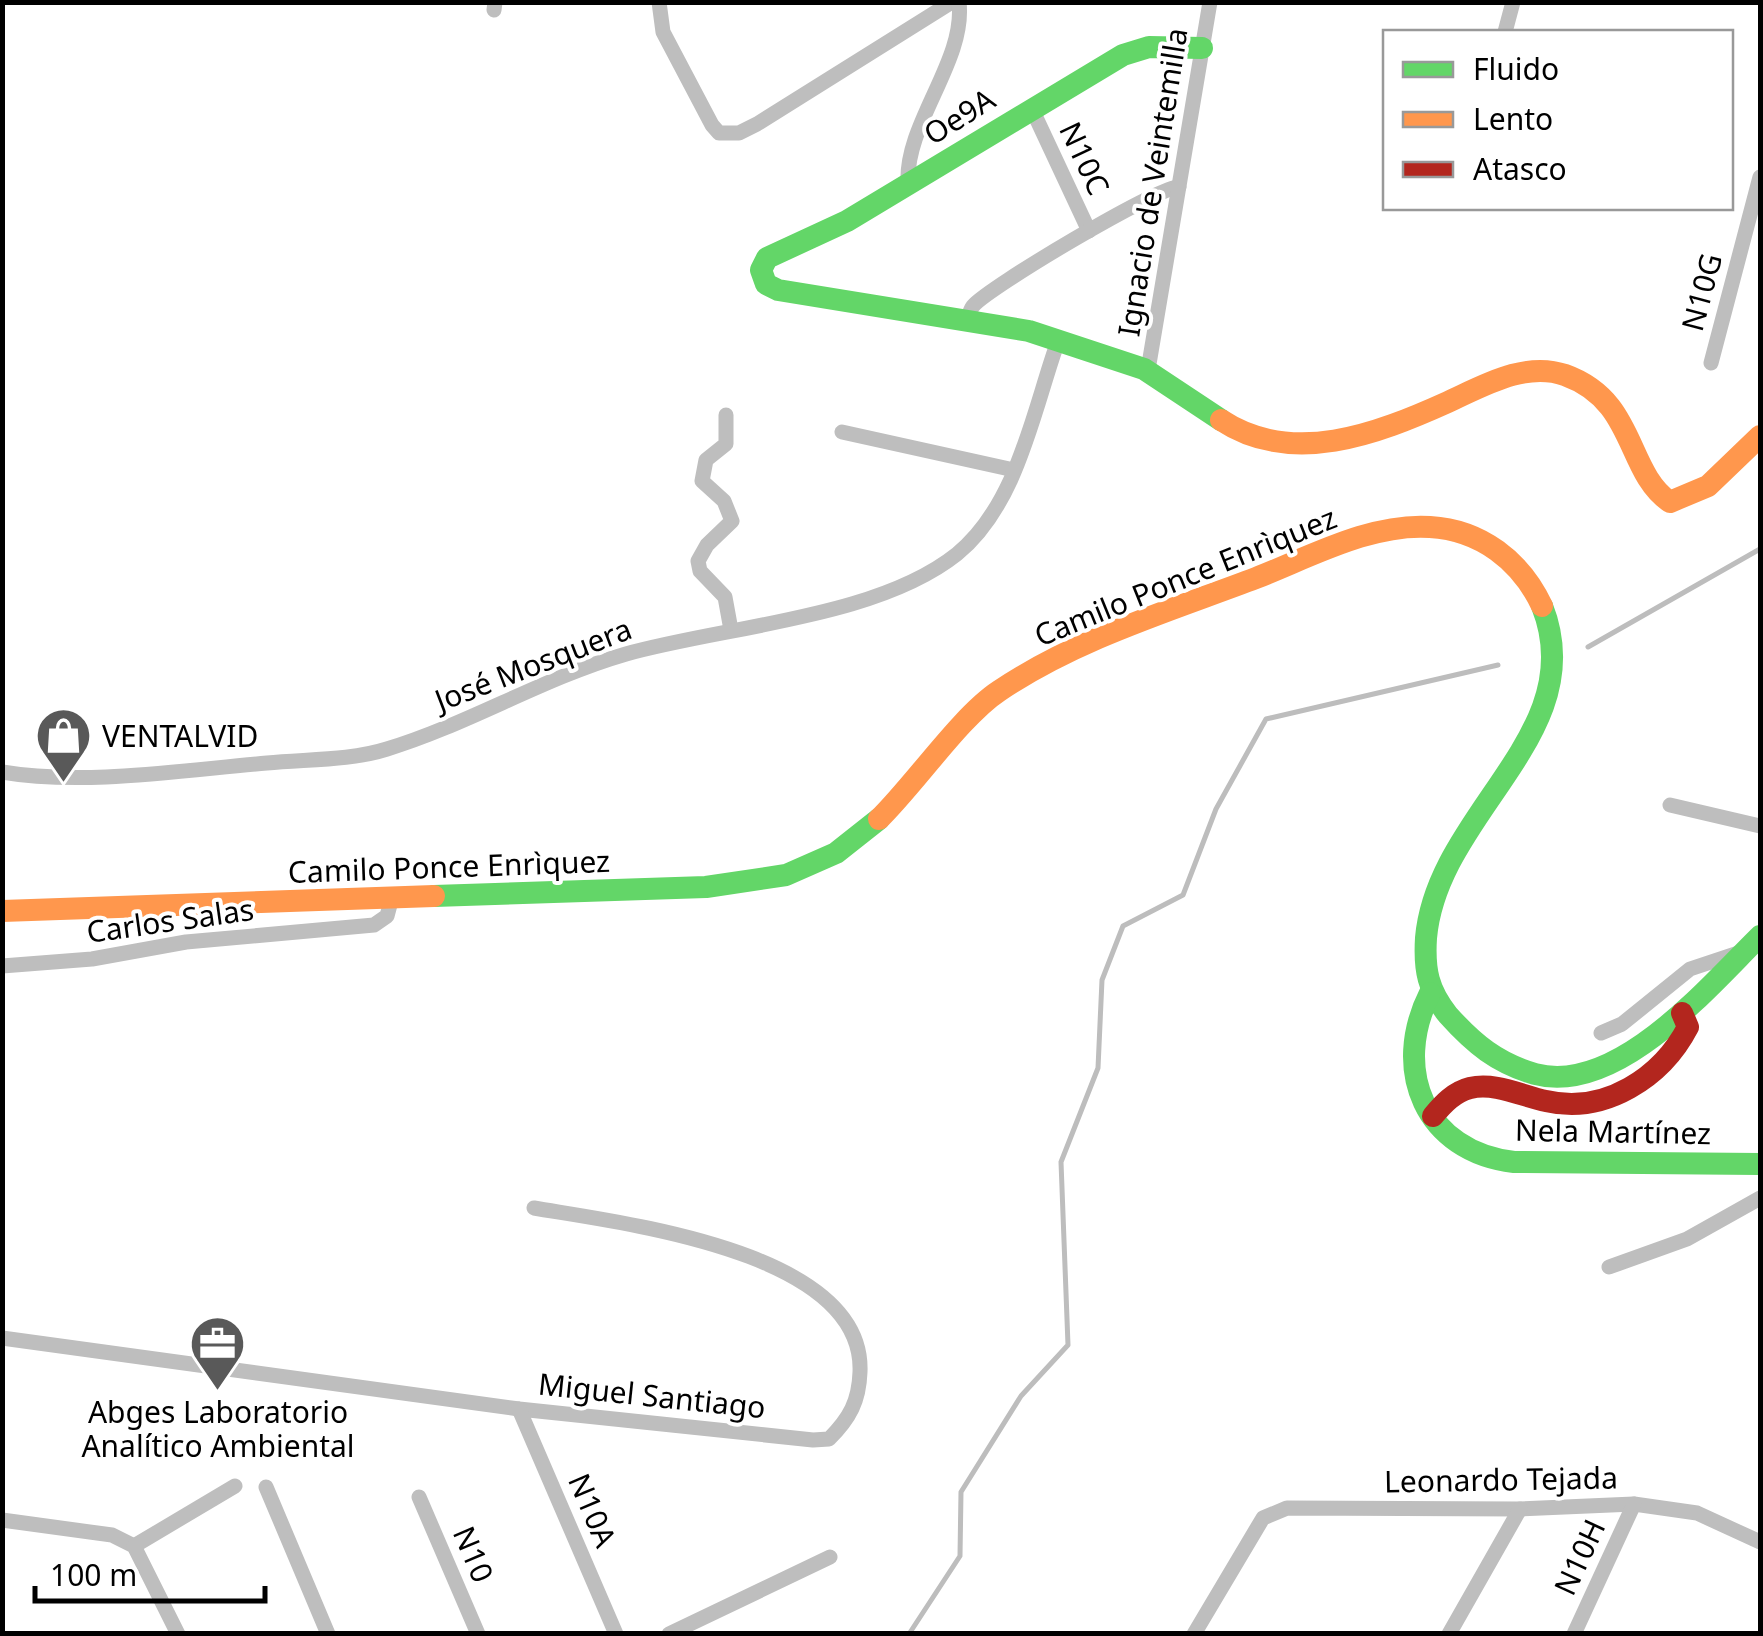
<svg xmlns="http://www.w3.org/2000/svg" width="1763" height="1636" font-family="'Noto Sans',sans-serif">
  <rect width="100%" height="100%" fill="#fff"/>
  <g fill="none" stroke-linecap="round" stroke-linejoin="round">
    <g stroke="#bdbdbd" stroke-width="5">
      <path d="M 1588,647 L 1760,549"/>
      <path d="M 909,1634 L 960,1556 L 961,1492 L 1021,1396 L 1068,1345 L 1061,1162 L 1098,1068 L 1102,980 L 1123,926 L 1183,895 L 1216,809 L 1266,719 L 1498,665"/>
    </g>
    <g stroke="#bebebe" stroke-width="15">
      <path d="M 659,2 L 663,32 L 712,125 L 719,133 L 739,133 L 757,124 L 952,2"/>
      <path d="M 494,10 L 495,2"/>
      <path d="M 1505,32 L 1513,2"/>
      <path d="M 1031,107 L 1089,231"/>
      <path d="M 908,183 C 905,123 966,61 959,2"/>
      <path d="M 967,320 C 969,315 970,310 973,306 C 989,287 1159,186 1179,187"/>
      <path d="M 1711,363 L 1760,177"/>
      <path d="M 1148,370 L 1210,2"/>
      <path d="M 726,415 L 726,444 L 706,460 L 702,481 L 724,501 L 732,521 L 707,545 L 698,561 L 700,571 L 725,597 L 731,630"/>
      <path d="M 842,432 L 1014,470"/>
      <path d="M 2,772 C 84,786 184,770 267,763 C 306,759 349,761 387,749 C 469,724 543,678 626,654 C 726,626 877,618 957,554 C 1017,505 1033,412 1057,344"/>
      <path d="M 1670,805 L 1760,826"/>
      <path d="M 2,966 L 92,959 L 186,942 L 374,925 L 387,916 L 391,901"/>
      <path d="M 1601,1033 L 1622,1024 L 1690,969 L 1741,952"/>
      <path d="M 1609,1267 L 1687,1239 L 1760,1198"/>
      <path d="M 2,1338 L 519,1409 L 813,1440 L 829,1439 C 850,1418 859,1401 860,1372 C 865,1251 621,1223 534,1208"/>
      <path d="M 519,1409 L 616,1634"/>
      <path d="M 266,1487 L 328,1634"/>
      <path d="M 419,1497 L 478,1634"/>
      <path d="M 2,1520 L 112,1535 L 134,1546 L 178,1634"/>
      <path d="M 134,1546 L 235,1486"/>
      <path d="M 669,1634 L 830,1557"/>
      <path d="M 1194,1634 L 1263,1518 L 1287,1508 L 1520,1509 L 1634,1504 L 1697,1513 L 1760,1542"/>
      <path d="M 1449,1634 L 1520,1509"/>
      <path d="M 1574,1634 L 1634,1504"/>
    </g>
    <g stroke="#63d668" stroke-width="22">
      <path d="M 1202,48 L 1149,47 L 1123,55 L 847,221 L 767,258 L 761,270 L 766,284 L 778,290 L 1029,331 L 1144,369 L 1221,420"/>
      <path d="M 1542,606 C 1593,734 1437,812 1426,938 C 1424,970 1428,990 1448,1015 C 1474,1044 1497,1063 1535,1074 C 1617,1096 1708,987 1760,936"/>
      <path d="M 434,896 L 706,887 L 786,875 L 836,853 L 879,819"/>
      <path d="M 1430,993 C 1391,1070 1425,1152 1514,1162 L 1760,1164"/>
    </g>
    <g stroke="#ff974d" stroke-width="22">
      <path d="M 1221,420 C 1292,467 1377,434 1448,402 C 1483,386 1525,361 1565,375 C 1637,401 1625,471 1670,502 L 1708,486 L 1760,436"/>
      <path d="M 879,819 C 914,785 961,716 999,691 C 1076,639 1169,611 1256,578 C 1310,557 1371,523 1430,527 C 1481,530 1521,561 1542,606"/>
      <path d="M 2,911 L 434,896"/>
    </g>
    <path stroke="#b3261e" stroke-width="22" d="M 1433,1116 C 1443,1104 1454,1092 1470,1088 C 1495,1082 1522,1096 1546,1101 C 1605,1115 1662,1077 1688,1027 L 1682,1013"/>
  </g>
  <defs>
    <symbol id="shop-pin" viewBox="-11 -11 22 30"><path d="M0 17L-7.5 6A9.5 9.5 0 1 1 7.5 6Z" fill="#595959" stroke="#fff"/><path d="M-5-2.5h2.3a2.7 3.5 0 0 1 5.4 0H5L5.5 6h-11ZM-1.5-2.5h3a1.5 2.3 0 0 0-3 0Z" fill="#fff"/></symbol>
    <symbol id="office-pin" viewBox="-11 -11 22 30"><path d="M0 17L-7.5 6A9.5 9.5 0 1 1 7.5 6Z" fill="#595959" stroke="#fff"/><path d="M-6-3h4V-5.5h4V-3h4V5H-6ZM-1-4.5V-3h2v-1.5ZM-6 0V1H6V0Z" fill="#fff"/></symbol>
  </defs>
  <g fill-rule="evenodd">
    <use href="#shop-pin" x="32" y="704" width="63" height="86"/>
    <use href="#office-pin" x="186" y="1312" width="63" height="86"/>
  </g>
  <g text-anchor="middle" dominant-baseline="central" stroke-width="8" stroke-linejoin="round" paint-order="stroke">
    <g font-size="30" fill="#000" stroke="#fff">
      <text transform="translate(959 116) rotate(-32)">Oe9A</text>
      <text transform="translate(1085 158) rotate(65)">N10C</text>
      <text transform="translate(1152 182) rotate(-81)">Ignacio de Veintemilla</text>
      <text transform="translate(1701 292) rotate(-75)">N10G</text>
      <text transform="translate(1185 576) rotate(-22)">Camilo Ponce Enrìquez</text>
      <text transform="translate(533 664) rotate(-21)">José Mosquera</text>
      <text transform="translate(449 866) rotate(-2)">Camilo Ponce Enrìquez</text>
      <text transform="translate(170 920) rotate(-8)">Carlos Salas</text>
      <text transform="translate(1613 1131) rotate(1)">Nela Martínez</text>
      <text transform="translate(652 1395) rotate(6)">Miguel Santiago</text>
      <text transform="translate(1501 1479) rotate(-1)">Leonardo Tejada</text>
      <text transform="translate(593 1510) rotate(67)">N10A</text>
      <text transform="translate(474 1554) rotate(67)">N10</text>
      <text transform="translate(1579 1557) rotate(-65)">N10H</text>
    </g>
    <g font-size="30" fill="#000" stroke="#fff" text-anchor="start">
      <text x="102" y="735">VENTALVID</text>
      <text x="218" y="1411" text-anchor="middle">Abges Laboratorio<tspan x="218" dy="34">Analítico Ambiental</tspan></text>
    </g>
  </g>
  <rect width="1763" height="1636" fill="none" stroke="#000000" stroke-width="10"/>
  <rect x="1383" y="30" width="350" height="180" fill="#ffffff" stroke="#999999" stroke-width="2.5"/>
  <rect x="1403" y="62" width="50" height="15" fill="#63d668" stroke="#999999" stroke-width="2.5"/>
  <text x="1473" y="80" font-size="30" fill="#000000">Fluido</text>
  <rect x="1403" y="112" width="50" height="15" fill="#ff974d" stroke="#999999" stroke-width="2.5"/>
  <text x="1473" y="130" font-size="30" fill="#000000">Lento</text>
  <rect x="1403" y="162" width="50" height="15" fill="#b3261e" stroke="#999999" stroke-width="2.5"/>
  <text x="1473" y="180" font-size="30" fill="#000000">Atasco</text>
  <path d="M35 1586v15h230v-15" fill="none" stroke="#000000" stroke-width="5"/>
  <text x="50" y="1586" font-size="30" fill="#000000" stroke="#ffffff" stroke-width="8" paint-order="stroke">100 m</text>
</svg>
